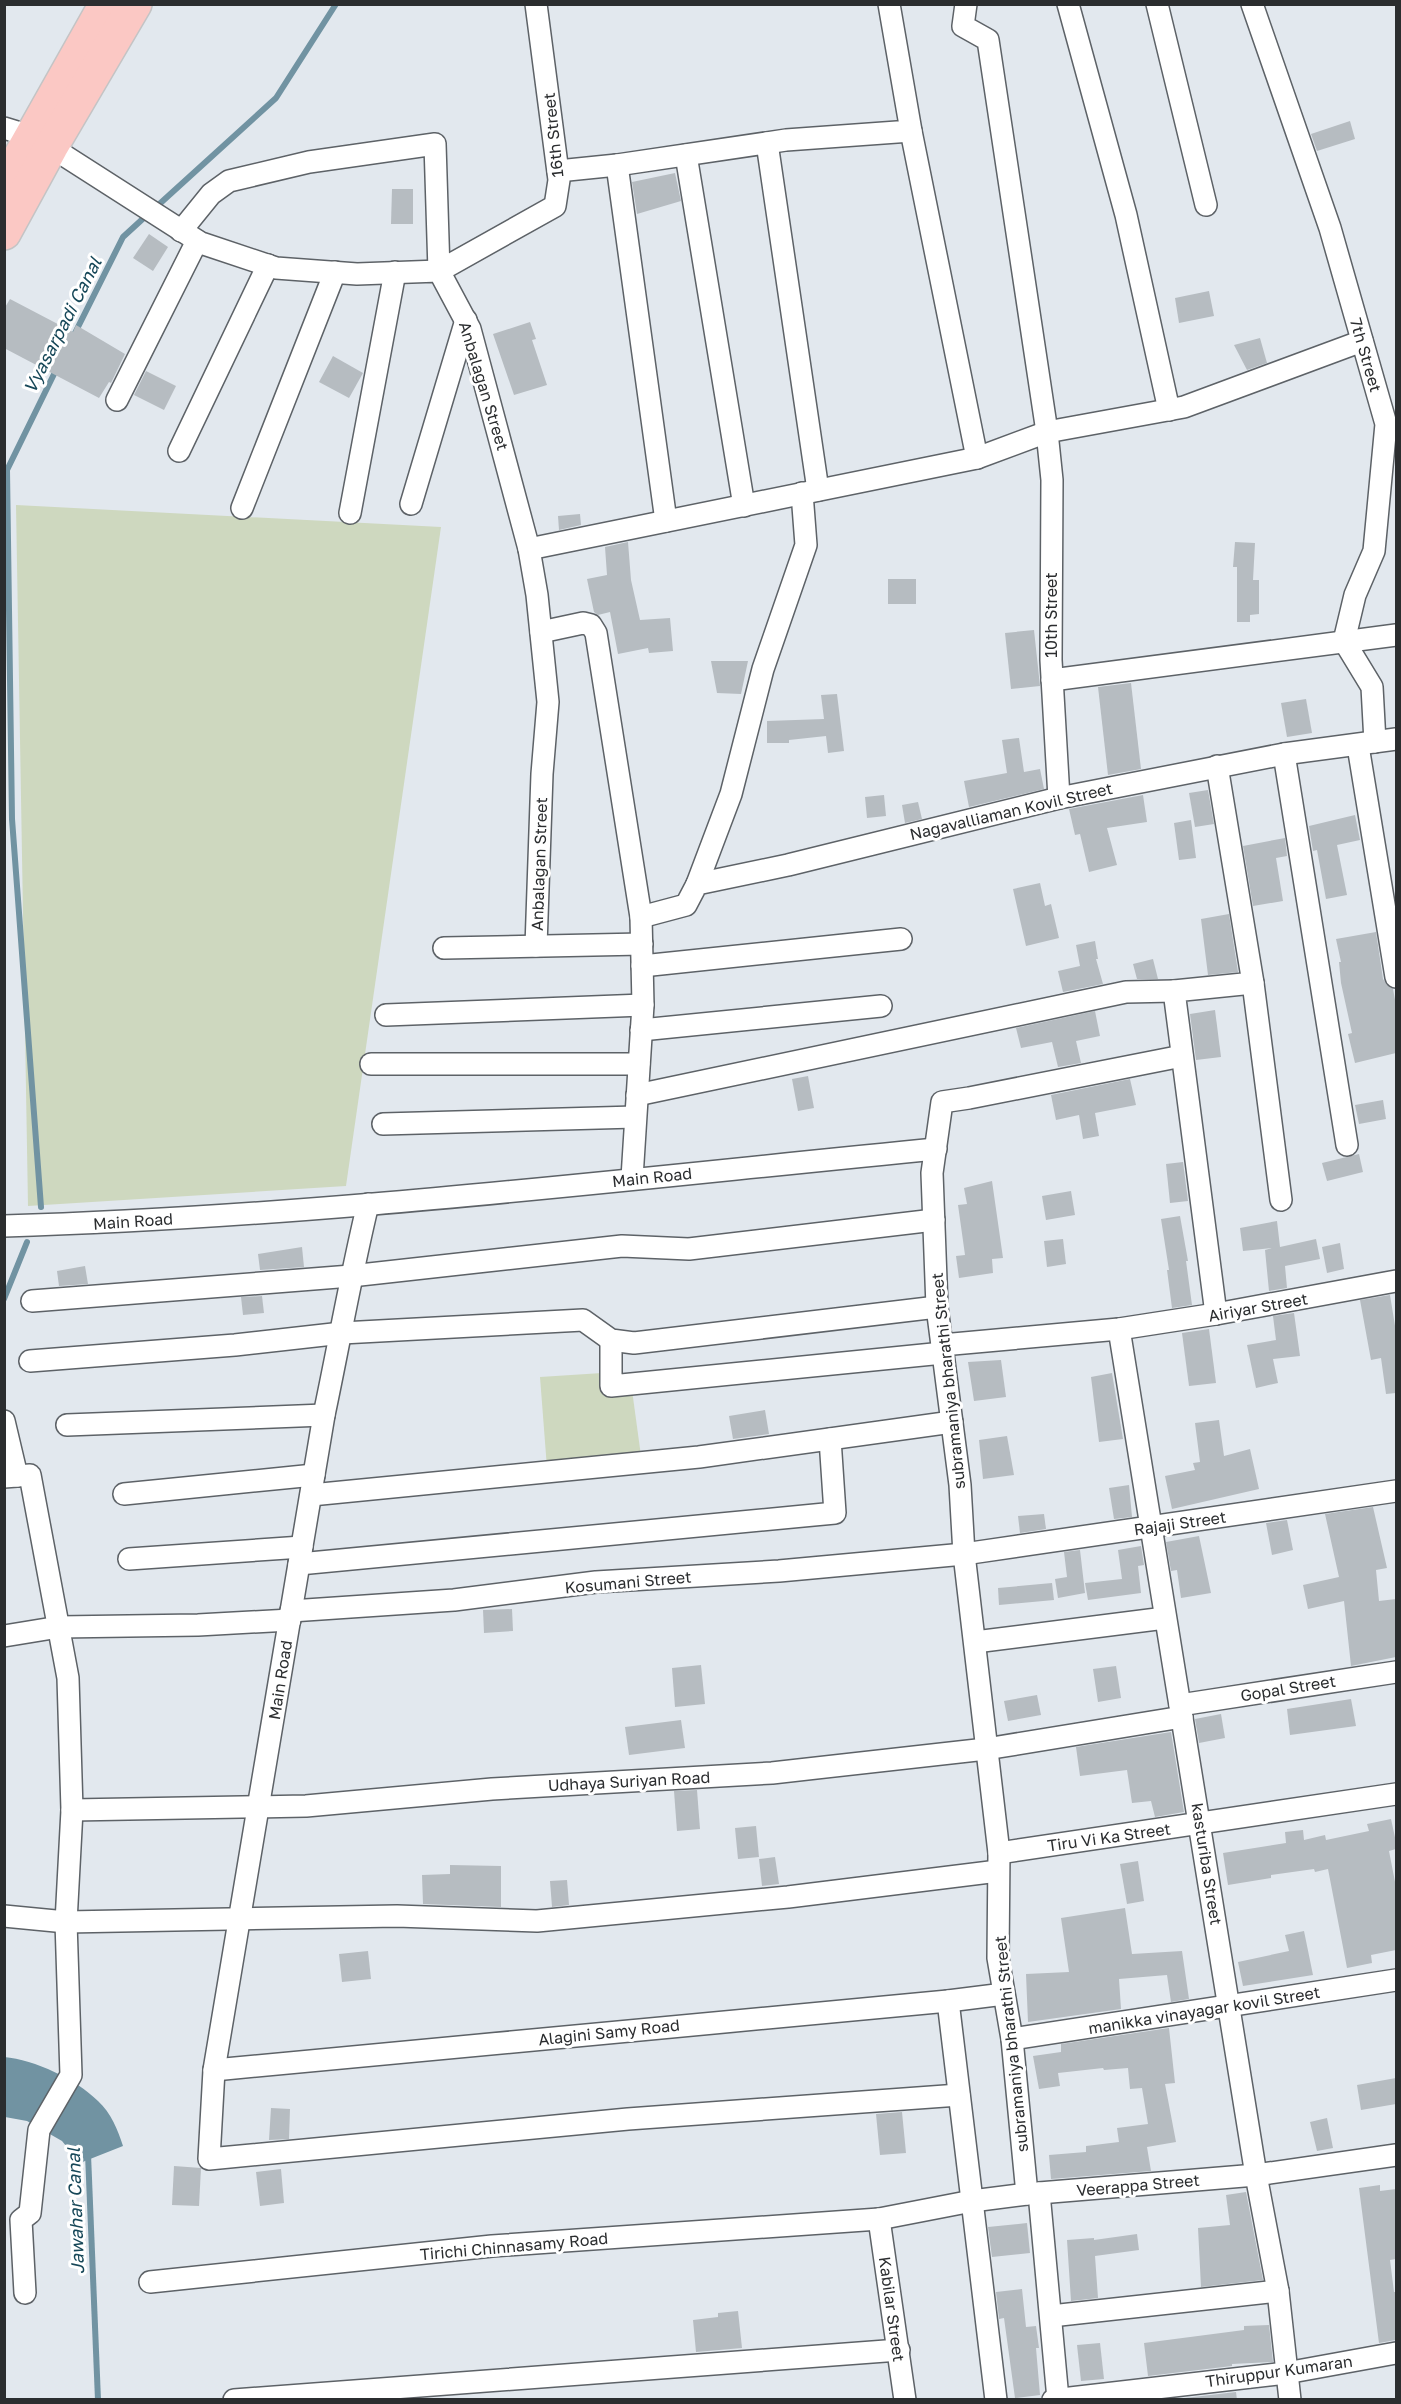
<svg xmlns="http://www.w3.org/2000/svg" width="1401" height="2404" font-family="'Golos Text',sans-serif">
  <rect width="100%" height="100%" fill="#e2e8ee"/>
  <g fill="#ced8bf">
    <path d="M 16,505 L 441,527 L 346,1186 L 28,1206 Z"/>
    <path d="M 602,1373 L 632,1390 L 641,1456 L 547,1468 L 540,1377 Z"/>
  </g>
  <path fill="#7193a2" d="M 4,2057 C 35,2060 76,2079 98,2101 C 111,2113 118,2130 123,2146 L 80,2163 L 62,2141 L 27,2121 L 5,2117 Z"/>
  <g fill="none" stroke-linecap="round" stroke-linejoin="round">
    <g stroke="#7193a2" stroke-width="6">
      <path d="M 155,208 L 276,98 L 336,4"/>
      <path d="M 75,333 L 123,237 L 147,215"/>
      <path d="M 41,1207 L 12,819 L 7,470 L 57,368"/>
      <path d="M 4,1299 L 27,1242"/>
      <path d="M 88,2154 L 98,2400"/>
    </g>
  </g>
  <g fill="#b6bcc1">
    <path d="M 1350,121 L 1355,139 L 1317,151 L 1311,134 Z"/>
    <path d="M 675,173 L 681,201 L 637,214 L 632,182 Z"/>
    <path d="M 392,189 L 413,189 L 413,224 L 391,224 Z"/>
    <path d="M 149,234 L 168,247 L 153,271 L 133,258 Z"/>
    <path d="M 1209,291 L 1214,316 L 1179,323 L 1175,298 Z"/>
    <path d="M 10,299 L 73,332 L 76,325 L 125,354 L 111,383 L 109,382 L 99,398 L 4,348 L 4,309 Z"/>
    <path d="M 530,322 L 536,339 L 532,340 L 547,385 L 514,395 L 493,334 Z"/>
    <path d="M 1260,338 L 1267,363 L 1247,370 L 1234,345 Z"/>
    <path d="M 333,356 L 363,373 L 349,398 L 319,382 Z"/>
    <path d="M 146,371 L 176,386 L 164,410 L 134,395 Z"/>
    <path d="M 580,514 L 581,525 L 559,530 L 558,516 Z"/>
    <path d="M 628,542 L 631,580 L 640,620 L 670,618 L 673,651 L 649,653 L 648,648 L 618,654 L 610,612 L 598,615 L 594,612 L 587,579 L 607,575 L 605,547 Z"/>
    <path d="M 1235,542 L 1255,543 L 1253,580 L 1259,580 L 1259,614 L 1250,615 L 1250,622 L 1237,622 L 1237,567 L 1233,567 Z"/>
    <rect x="888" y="579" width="28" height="25"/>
    <path d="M 1034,630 L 1040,686 L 1011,689 L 1005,633 Z"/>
    <path d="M 711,661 L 748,661 L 741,694 L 717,693 Z"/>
    <path d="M 1131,683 L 1141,769 L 1108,775 L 1098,687 Z"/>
    <path d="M 837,694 L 844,751 L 828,753 L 826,736 L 789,740 L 789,743 L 767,743 L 767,721 L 824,719 L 821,695 Z"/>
    <path d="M 1306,699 L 1312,733 L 1287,737 L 1281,703 Z"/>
    <path d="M 1019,738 L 1024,772 L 1040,769 L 1044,789 L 969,807 L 964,781 L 1007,773 L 1002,740 Z"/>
    <path d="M 1208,790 L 1214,824 L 1195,827 L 1189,793 Z"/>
    <path d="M 884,795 L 886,816 L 867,818 L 865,797 Z"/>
    <path d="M 1143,795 L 1147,822 L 1107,828 L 1117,865 L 1089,872 L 1080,834 L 1075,835 L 1069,809 Z"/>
    <path d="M 918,802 L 922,819 L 905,823 L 902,805 Z"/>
    <path d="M 1355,815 L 1360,840 L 1337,845 L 1347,895 L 1326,899 L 1317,850 L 1313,851 L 1309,826 Z"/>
    <path d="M 1191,820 L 1196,858 L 1179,860 L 1174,823 Z"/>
    <path d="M 1285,838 L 1287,856 L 1276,858 L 1283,901 L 1253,906 L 1243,846 Z"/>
    <path d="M 1040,883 L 1045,906 L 1051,904 L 1059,938 L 1026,946 L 1013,889 Z"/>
    <path d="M 1229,914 L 1238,972 L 1208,975 L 1201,919 Z"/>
    <path d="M 1376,932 L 1383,979 L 1387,985 L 1393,989 L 1396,1005 L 1396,1053 L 1355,1063 L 1348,1034 L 1352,1033 L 1341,983 L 1339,962 L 1341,962 L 1336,939 Z"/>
    <path d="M 1095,941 L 1098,959 L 1096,959 L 1103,984 L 1063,992 L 1058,971 L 1080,966 L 1076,945 Z"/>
    <path d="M 1153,959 L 1158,979 L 1137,979 L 1133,964 Z"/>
    <path d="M 1215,1010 L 1221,1057 L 1196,1060 L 1190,1014 Z"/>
    <path d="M 1095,1011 L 1100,1036 L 1076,1041 L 1081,1063 L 1058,1067 L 1052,1042 L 1021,1048 L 1016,1028 Z"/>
    <path d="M 808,1076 L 814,1108 L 798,1111 L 792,1079 Z"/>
    <path d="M 1130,1079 L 1136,1105 L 1095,1113 L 1099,1136 L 1083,1139 L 1079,1115 L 1056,1120 L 1051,1095 Z"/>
    <path d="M 1383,1100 L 1386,1119 L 1359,1124 L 1355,1105 Z"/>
    <path d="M 1359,1154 L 1363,1172 L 1327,1181 L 1322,1163 Z"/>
    <path d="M 1183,1162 L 1188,1201 L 1170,1203 L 1166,1164 Z"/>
    <path d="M 992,1181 L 1003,1258 L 992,1259 L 993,1273 L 959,1278 L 956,1256 L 965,1255 L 958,1205 L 967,1204 L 964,1188 Z"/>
    <path d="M 1071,1191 L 1075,1215 L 1046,1220 L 1042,1196 Z"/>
    <path d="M 1180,1216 L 1188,1261 L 1186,1261 L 1192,1305 L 1172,1308 L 1167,1270 L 1169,1270 L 1161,1219 Z"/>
    <path d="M 1277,1221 L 1280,1247 L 1316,1239 L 1320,1259 L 1285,1266 L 1287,1288 L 1269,1291 L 1265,1250 L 1272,1248 L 1243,1251 L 1240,1228 Z"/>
    <path d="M 1063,1239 L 1066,1264 L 1047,1267 L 1044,1241 Z"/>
    <path d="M 1340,1243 L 1344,1269 L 1327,1273 L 1322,1247 Z"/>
    <path d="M 302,1247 L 304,1267 L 260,1270 L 258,1254 Z"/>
    <path d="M 85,1266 L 88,1284 L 59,1286 L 57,1271 Z"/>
    <path d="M 1390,1295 L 1396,1332 L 1396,1393 L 1386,1394 L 1381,1358 L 1371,1360 L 1360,1300 Z"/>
    <path d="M 262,1296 L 264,1313 L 243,1315 L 241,1297 Z"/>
    <path d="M 1294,1313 L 1300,1356 L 1273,1359 L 1278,1383 L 1256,1388 L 1247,1345 L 1276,1340 L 1273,1316 Z"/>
    <path d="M 1209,1329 L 1216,1383 L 1189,1386 L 1182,1333 Z"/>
    <path d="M 1001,1360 L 1006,1397 L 974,1401 L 968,1362 Z"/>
    <path d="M 1112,1373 L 1123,1439 L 1099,1442 L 1091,1377 Z"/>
    <path d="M 765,1410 L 769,1434 L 733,1439 L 729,1416 Z"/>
    <path d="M 1219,1420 L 1224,1456 L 1250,1449 L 1259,1489 L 1172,1509 L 1165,1476 L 1195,1470 L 1193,1463 L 1200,1462 L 1195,1423 Z"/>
    <path d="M 1007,1436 L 1014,1475 L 983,1479 L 979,1440 Z"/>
    <path d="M 1129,1485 L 1132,1517 L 1114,1519 L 1109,1488 Z"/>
    <path d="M 1373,1507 L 1387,1568 L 1376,1570 L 1379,1601 L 1396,1599 L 1396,1657 L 1351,1666 L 1344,1601 L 1308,1609 L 1303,1585 L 1339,1577 L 1325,1514 Z"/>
    <path d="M 1044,1514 L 1046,1529 L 1020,1533 L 1018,1516 Z"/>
    <path d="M 1287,1520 L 1293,1550 L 1272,1555 L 1266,1523 Z"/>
    <path d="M 1199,1536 L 1211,1593 L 1181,1598 L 1177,1570 L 1171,1571 L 1166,1542 Z"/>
    <path d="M 1141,1546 L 1144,1565 L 1138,1566 L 1141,1593 L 1088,1600 L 1085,1583 L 1122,1579 L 1118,1550 Z"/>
    <path d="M 1080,1550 L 1085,1593 L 1058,1598 L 1055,1579 L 1067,1577 L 1064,1552 Z"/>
    <path d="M 1052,1583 L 1054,1600 L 999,1605 L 998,1588 Z"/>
    <path d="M 512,1609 L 513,1631 L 484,1633 L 483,1610 Z"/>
    <path d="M 701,1665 L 705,1704 L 675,1707 L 672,1668 Z"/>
    <path d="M 1116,1666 L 1121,1698 L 1098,1702 L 1093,1669 Z"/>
    <path d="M 1037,1695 L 1041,1715 L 1008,1721 L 1004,1701 Z"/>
    <path d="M 1351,1699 L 1356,1726 L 1290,1735 L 1287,1709 Z"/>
    <path d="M 1221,1714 L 1225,1738 L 1199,1743 L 1195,1719 Z"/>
    <path d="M 681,1720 L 685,1748 L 629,1755 L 625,1727 Z"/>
    <path d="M 1171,1732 L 1184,1812 L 1155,1817 L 1151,1801 L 1132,1803 L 1127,1770 L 1080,1776 L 1076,1747 Z"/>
    <path d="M 697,1790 L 700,1829 L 677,1831 L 674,1791 Z"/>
    <path d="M 1391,1819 L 1396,1842 L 1396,1849 L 1389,1851 L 1396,1887 L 1396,1950 L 1371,1955 L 1372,1963 L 1347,1968 L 1328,1869 L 1315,1872 L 1314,1869 L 1271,1875 L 1271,1878 L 1228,1885 L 1223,1853 L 1286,1843 L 1285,1832 L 1303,1830 L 1304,1840 L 1325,1835 L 1326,1840 L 1369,1831 L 1367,1824 Z"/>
    <path d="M 756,1826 L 759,1857 L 738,1859 L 735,1828 Z"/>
    <path d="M 775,1857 L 779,1884 L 762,1886 L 759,1859 Z"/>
    <path d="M 1138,1861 L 1144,1901 L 1127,1904 L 1120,1864 Z"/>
    <path d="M 450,1865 L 501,1866 L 501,1907 L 423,1904 L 422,1875 L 450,1874 Z"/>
    <path d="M 567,1880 L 569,1905 L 552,1907 L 550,1881 Z"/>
    <path d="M 1125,1908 L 1132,1954 L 1182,1951 L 1189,1999 L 1171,2002 L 1167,1975 L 1119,1979 L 1121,2009 L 1028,2022 L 1026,1974 L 1069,1972 L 1061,1918 Z"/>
    <path d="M 1304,1931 L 1313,1975 L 1243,1986 L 1238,1962 L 1289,1951 L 1285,1935 Z"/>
    <path d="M 368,1951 L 371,1979 L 342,1982 L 339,1954 Z"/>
    <path d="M 1169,2028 L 1175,2083 L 1165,2084 L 1176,2142 L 1147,2147 L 1151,2171 L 1051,2179 L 1049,2155 L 1086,2152 L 1086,2146 L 1119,2142 L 1117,2128 L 1148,2124 L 1142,2088 L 1130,2089 L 1128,2068 L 1104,2070 L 1103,2068 L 1058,2073 L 1060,2086 L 1039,2089 L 1033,2056 L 1061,2052 L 1061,2044 Z"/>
    <path d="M 1396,2078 L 1396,2104 L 1361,2110 L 1357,2085 Z"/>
    <path d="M 271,2108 L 290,2109 L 289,2139 L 269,2140 Z"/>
    <path d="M 902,2112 L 906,2153 L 880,2155 L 876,2114 Z"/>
    <path d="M 1327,2118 L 1333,2148 L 1317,2151 L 1310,2122 Z"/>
    <path d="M 174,2166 L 201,2168 L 199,2206 L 172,2205 Z"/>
    <path d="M 281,2169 L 284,2203 L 260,2206 L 256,2172 Z"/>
    <path d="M 1380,2185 L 1380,2191 L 1396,2189 L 1396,2259 L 1390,2260 L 1394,2292 L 1396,2292 L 1396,2340 L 1379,2343 L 1359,2188 Z"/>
    <path d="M 1246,2192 L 1263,2280 L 1201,2287 L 1198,2228 L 1230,2225 L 1226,2195 Z"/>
    <path d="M 1027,2223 L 1030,2253 L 992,2257 L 988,2227 Z"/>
    <path d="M 1137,2234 L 1139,2250 L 1095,2256 L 1098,2298 L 1071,2301 L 1067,2240 L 1094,2238 L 1094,2240 Z"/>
    <path d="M 1022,2289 L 1026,2327 L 1036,2326 L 1039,2348 L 1036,2348 L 1040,2395 L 1015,2398 L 1004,2318 L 999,2319 L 996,2292 Z"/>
    <path d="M 738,2311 L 742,2348 L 696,2352 L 693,2320 L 718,2317 L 718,2313 Z"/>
    <path d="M 1269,2325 L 1273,2362 L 1232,2364 L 1232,2366 L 1148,2376 L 1144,2343 L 1244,2330 L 1244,2326 Z"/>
    <path d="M 1100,2343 L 1104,2379 L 1081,2381 L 1077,2345 Z"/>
    <path d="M 1236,2392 L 1237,2400 L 1168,2400 Z"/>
  </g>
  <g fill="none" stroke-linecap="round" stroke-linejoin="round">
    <defs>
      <g id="minor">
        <path d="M 966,4 L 963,26 L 988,40 L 1047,432 L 1052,480 L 1051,660 L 1059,798"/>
        <path d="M 1068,4 L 1126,215 L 1169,410"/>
        <path d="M 1157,4 L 1206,205"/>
        <path d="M 1252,4 L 1330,228 L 1386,424 L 1374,551 L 1355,595 L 1344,641 L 1372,687 L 1375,742"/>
        <path d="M 4,128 L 30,136 L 51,147 L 201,243 L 276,268 L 357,274 L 439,271 L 470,329 L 529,549 L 537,595 L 548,702 L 542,774 L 536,946"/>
        <path d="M 911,131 L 977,458"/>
        <path d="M 767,143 L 818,490"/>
        <path d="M 686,155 L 744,506"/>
        <path d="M 617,165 L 666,521"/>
        <path d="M 558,171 L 617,165 L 786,140 L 911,131 L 889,4"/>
        <path d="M 181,231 L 211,194 L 229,181 L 309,162 L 435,144 L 439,271 L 555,206 L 559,180 L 536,4"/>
        <path d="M 117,400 L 197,241"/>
        <path d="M 179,451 L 268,265"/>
        <path d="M 411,504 L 466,320"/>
        <path d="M 242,508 L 335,272"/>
        <path d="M 350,513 L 395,272"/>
        <path d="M 529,549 L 977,458 L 1047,432 L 1184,407 L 1362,341"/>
        <path d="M 541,632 L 583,623 L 591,625 L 596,633 L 641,917 L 643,1005 L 632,1178"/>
        <path d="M 1052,680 L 1396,635"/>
        <path d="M 1358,746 L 1396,977"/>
        <path d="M 1284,754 L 1347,1145"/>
        <path d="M 697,884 L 731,794 L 763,669 L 806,545 L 802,493"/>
        <path d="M 641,917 L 686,905 L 697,884 L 788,865 L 1059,798 L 1284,754 L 1396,739"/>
        <path d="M 444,948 L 642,944"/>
        <path d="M 642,966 L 901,939"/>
        <path d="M 1253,983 L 1281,1200"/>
        <path d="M 386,1015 L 643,1005"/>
        <path d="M 641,1030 L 881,1006"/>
        <path d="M 371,1064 L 639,1064"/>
        <path d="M 637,1095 L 1126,992 L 1174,991"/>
        <path d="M 383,1124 L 635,1117"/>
        <path d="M 368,1204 C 351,1274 339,1344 324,1415 L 214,2070 L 209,2159 L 628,2119 L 959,2095"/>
        <path d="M 4,1226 C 316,1217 626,1179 936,1149"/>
        <path d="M 32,1301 L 351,1276 L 622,1246 L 689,1249 L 934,1220"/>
        <path d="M 1216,1314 L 1174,991 L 1253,983 L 1217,766"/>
        <path d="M 1119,1329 L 1256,2175 L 1278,2291 L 1290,2400"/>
        <path d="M 611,1340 L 611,1386 L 943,1353"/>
        <path d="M 942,1345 L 1119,1329 L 1216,1314 L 1396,1281"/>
        <path d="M 30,1361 L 235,1345 L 342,1333 L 583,1320 L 611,1340 L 634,1343 L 937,1307"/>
        <path d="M 4,1421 L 17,1476"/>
        <path d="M 67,1425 L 324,1415"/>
        <path d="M 4,1477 L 30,1475 L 68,1678 L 72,1810 L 66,1922 L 71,2075 L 39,2130 L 30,2213 L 21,2220 L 25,2293"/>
        <path d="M 124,1494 L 314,1475"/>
        <path d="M 311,1495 L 699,1457 L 952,1422"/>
        <path d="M 129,1559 L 302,1547"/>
        <path d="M 299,1564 L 835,1513 L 830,1439"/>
        <path d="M 291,1611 L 454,1600 L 596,1582 L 779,1571 L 964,1554 L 1396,1491"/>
        <path d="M 4,1636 L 59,1627 L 198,1625 L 290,1620"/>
        <path d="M 975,1642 L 1165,1618"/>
        <path d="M 1180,1705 L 1396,1672"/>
        <path d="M 72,1810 L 306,1806 L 492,1789 L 772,1773 L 986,1749 L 1182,1717"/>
        <path d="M 999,1853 L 1396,1794"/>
        <path d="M 4,1916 L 66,1922 L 397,1916 L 537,1921 L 788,1897 L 998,1871"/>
        <path d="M 948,2001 L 996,2400"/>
        <path d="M 1012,2039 L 1396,1980"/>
        <path d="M 214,2070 L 948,2001 L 1004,1994"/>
        <path d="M 1039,2193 L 1058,2399"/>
        <path d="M 1027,2194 L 1012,2039 L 998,1958 L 999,1853 L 964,1554 L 960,1485 L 937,1307 L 932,1173 L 942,1102 L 969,1098 L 1182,1056"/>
        <path d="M 879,2219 L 905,2400"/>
        <path d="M 150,2282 L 492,2246 L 879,2219 L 972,2201 L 1027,2194 L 1256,2175 L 1396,2155"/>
        <path d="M 1051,2316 L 1278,2291"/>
        <path d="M 234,2400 L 899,2350"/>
        <path d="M 1053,2400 L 1286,2373 L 1396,2353"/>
      </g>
      <g id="primary">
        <path d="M 4,185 L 106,4"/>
        <path d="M 4,233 L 51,147 L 135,4"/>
      </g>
    </defs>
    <use href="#minor" stroke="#5d6267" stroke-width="24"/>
    <use href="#primary" stroke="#c4c4c5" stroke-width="36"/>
    <use href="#minor" stroke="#fff" stroke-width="21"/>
    <use href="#primary" stroke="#fbc8c4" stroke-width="33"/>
  </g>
  <g text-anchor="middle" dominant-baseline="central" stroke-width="6" stroke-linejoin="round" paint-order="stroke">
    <g font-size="16" fill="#2b2d2f" stroke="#fff">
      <text transform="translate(553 135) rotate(-96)">16th Street</text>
      <text transform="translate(1366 355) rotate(74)">7th Street</text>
      <text transform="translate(484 386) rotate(73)">Anbalagan Street</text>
      <text transform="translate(1051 615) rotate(-90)">10th Street</text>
      <text transform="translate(1011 811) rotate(-13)">Nagavalliaman Kovil Street</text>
      <text transform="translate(539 864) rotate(-88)">Anbalagan Street</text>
      <text transform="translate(652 1177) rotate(-6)">Main Road</text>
      <text transform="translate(133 1221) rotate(-4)">Main Road</text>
      <text transform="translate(1258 1307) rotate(-10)">Airiyar Street</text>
      <text transform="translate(948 1381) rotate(-96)">subramaniya bharathi Street</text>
      <text transform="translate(1180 1523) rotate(-8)">Rajaji Street</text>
      <text transform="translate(628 1582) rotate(-5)">Kosumani Street</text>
      <text transform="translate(280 1680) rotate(-81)">Main Road</text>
      <text transform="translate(1288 1688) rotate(-9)">Gopal Street</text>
      <text transform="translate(629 1781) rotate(-3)">Udhaya Suriyan Road</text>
      <text transform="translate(1109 1837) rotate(-8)">Tiru Vi Ka Street</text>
      <text transform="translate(1207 1864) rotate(81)">kasturiba Street</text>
      <text transform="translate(1204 2010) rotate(-9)">manikka vinayagar kovil Street</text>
      <text transform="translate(609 2032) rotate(-6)">Alagini Samy Road</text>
      <text transform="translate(1011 2044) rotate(-96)">subramaniya bharathi Street</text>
      <text transform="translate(1138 2185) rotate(-5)">Veerappa Street</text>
      <text transform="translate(514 2246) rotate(-5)">Tirichi Chinnasamy Road</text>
      <text transform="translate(892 2309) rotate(82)">Kabilar Street</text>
      <text transform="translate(1279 2371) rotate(-8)">Thiruppur Kumaran</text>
    </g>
    <g font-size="18" font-style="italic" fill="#164758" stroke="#fff">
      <text transform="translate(62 325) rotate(-63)">Vyasarpadi Canal</text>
      <text transform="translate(75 2211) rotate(-92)">Jawahar Canal</text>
    </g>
  </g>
  <rect width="1401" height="2404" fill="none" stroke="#2b2d2f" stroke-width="12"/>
</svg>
